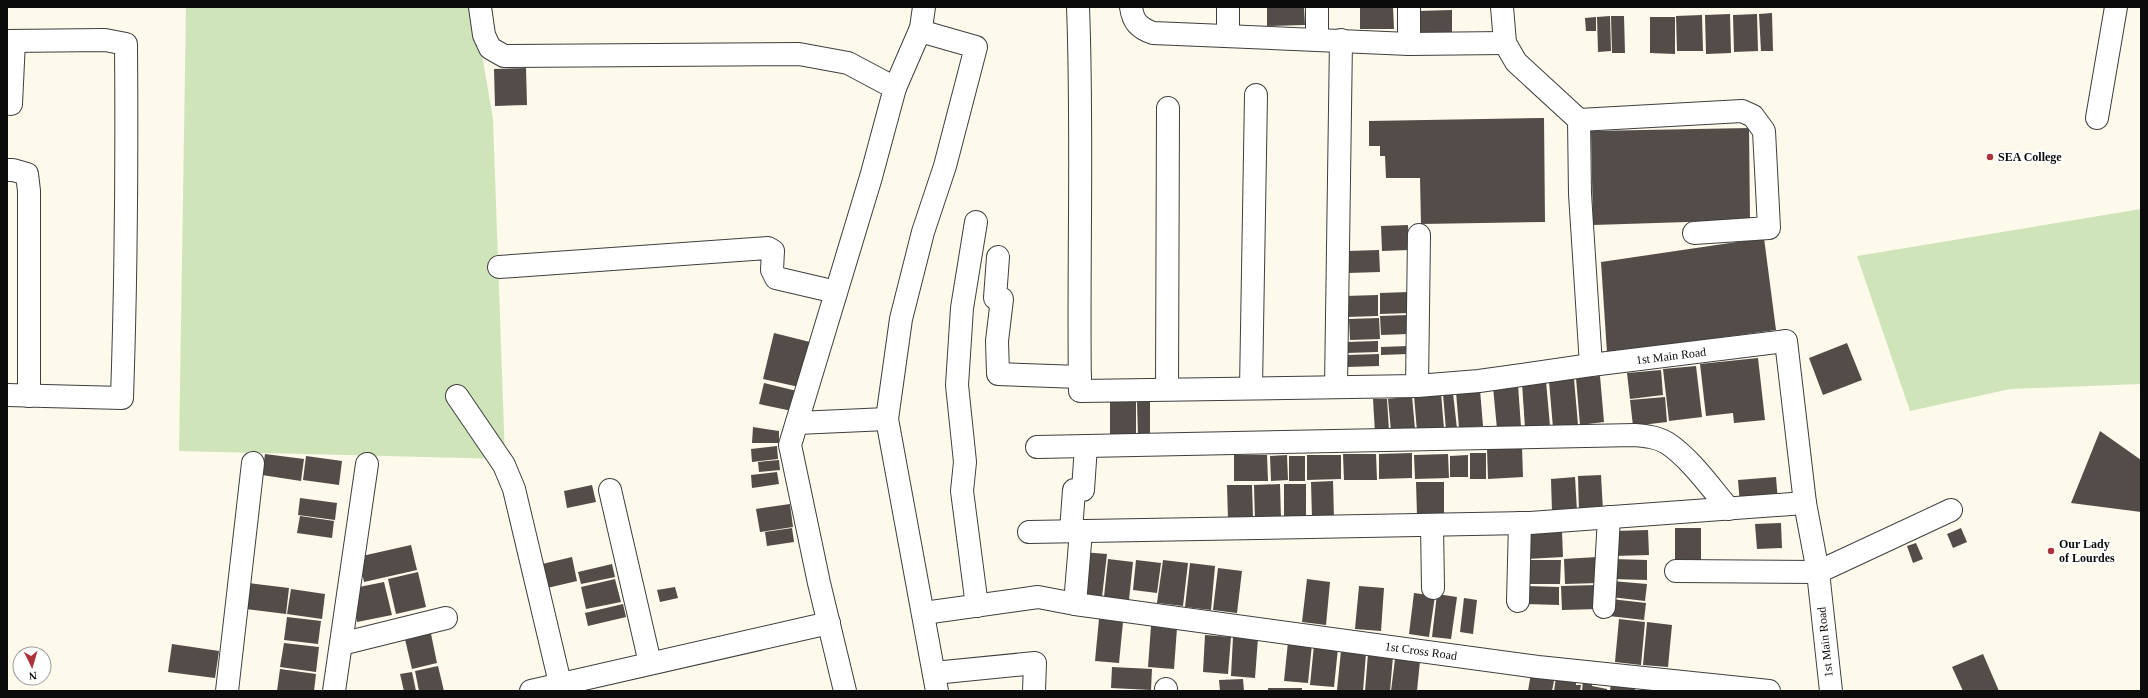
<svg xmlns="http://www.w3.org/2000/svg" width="2148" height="698" font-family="'Times New Roman',serif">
  <rect width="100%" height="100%" fill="#fdf9eb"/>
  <g fill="#d0e4b9">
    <path d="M 186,7 L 474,7 L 493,119 L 505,459 L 179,451 Z"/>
    <path d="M 2141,209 L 2141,384 L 2010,389 L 1910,411 L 1857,256 Z"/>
  </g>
  <g fill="#534c49">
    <path d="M 1267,7 L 1304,7 L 1305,25 L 1267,26 Z"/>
    <path d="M 1360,7 L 1393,7 L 1394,29 L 1360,29 Z"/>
    <path d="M 1452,10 L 1452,37 L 1418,38 L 1417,11 Z"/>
    <path d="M 1772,13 L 1773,51 L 1761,51 L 1759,14 Z"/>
    <path d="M 1730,14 L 1731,53 L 1706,54 L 1705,15 Z"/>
    <path d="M 1757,14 L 1758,51 L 1734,52 L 1733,15 Z"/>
    <path d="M 1702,15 L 1703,51 L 1677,51 L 1676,16 Z"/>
    <path d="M 1610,16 L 1611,51 L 1598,52 L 1597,17 Z"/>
    <path d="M 1611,16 L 1624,16 L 1625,53 L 1612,53 Z"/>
    <path d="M 1596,17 L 1596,31 L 1586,31 L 1585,18 Z"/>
    <path d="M 1650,17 L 1675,17 L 1675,54 L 1650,53 Z"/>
    <path d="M 526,68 L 527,105 L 495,106 L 494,69 Z"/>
    <path d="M 1544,118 L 1545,222 L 1421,224 L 1420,178 L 1386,178 L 1385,156 L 1380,156 L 1380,146 L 1369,146 L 1369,121 Z"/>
    <path d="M 1749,128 L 1750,220 L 1593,225 L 1591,131 Z"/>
    <path d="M 1408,225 L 1409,250 L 1382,251 L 1381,226 Z"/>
    <path d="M 1764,238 L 1776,330 L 1607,353 L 1601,262 Z"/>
    <path d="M 1379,250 L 1380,272 L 1348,273 L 1348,251 Z"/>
    <path d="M 1409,292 L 1410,313 L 1380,314 L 1380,293 Z"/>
    <path d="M 1378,295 L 1378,316 L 1346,317 L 1345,296 Z"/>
    <path d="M 1408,315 L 1409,334 L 1381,335 L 1380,316 Z"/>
    <path d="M 1379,318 L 1380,339 L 1350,340 L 1349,319 Z"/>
    <path d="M 774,333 L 810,342 L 799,387 L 763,379 Z"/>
    <path d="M 1378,341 L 1378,352 L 1346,353 L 1346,342 Z"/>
    <path d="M 1847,343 L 1862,380 L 1823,395 L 1809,358 Z"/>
    <path d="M 1408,346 L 1408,354 L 1381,355 L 1381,347 Z"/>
    <path d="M 1379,354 L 1379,366 L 1347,367 L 1347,355 Z"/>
    <path d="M 1758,358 L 1765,420 L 1734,423 L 1733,413 L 1706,416 L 1700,364 Z"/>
    <path d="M 1696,366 L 1702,417 L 1669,421 L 1663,369 Z"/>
    <path d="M 1661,370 L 1663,395 L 1630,399 L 1627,373 Z"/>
    <path d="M 1600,376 L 1604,422 L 1580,425 L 1576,378 Z"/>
    <path d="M 1574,379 L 1578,425 L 1553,428 L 1549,381 Z"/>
    <path d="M 1546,381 L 1550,426 L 1525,428 L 1522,383 Z"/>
    <path d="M 764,383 L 797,391 L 792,411 L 759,404 Z"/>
    <path d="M 1518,385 L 1521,427 L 1497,429 L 1493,387 Z"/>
    <path d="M 1480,390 L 1483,426 L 1459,428 L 1456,392 Z"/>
    <path d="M 1441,393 L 1444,429 L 1417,431 L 1414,396 Z"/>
    <path d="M 1453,393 L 1457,429 L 1446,430 L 1443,394 Z"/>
    <path d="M 1412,396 L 1415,429 L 1391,431 L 1388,399 Z"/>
    <path d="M 1665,397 L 1667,422 L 1633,426 L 1630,400 Z"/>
    <path d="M 1373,399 L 1387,399 L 1389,431 L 1375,433 Z"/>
    <path d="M 1136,401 L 1136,437 L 1110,437 L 1110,402 Z"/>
    <path d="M 1137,401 L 1150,401 L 1150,436 L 1138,437 Z"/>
    <path d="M 753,427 L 779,431 L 779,443 L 752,443 Z"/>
    <path d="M 2100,431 L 2141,460 L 2141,512 L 2071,503 Z"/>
    <path d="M 777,446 L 778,459 L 752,462 L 751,449 Z"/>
    <path d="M 1522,447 L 1523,477 L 1488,479 L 1487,449 Z"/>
    <path d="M 1412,453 L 1412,478 L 1379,479 L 1379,454 Z"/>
    <rect x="1470" y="453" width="16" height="26"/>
    <path d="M 265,454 L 304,459 L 301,481 L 262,475 Z"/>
    <path d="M 1343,454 L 1376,454 L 1377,480 L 1344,480 Z"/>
    <path d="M 1448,454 L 1449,478 L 1415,479 L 1414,455 Z"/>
    <path d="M 1234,455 L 1267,455 L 1268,481 L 1234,481 Z"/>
    <path d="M 1287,455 L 1288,480 L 1271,481 L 1270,456 Z"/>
    <path d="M 1307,455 L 1341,455 L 1341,479 L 1307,480 Z"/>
    <path d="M 1468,455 L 1468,477 L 1450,477 L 1450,456 Z"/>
    <path d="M 306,456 L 342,461 L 339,485 L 303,480 Z"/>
    <rect x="1289" y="456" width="16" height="25"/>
    <path d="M 779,460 L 780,470 L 759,472 L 758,462 Z"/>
    <path d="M 777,472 L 779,484 L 752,488 L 751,475 Z"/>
    <path d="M 1601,475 L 1603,511 L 1579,512 L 1578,476 Z"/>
    <path d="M 1575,477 L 1577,511 L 1552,512 L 1551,479 Z"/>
    <path d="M 1776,477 L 1778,502 L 1740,505 L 1738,480 Z"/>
    <path d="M 1333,481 L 1334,518 L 1312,518 L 1311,482 Z"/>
    <path d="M 1416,482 L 1444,482 L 1444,514 L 1417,515 Z"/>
    <path d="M 1280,484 L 1281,519 L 1255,520 L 1254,485 Z"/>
    <path d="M 1284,484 L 1306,484 L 1306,517 L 1284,518 Z"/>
    <path d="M 592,485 L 596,502 L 567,508 L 564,491 Z"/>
    <path d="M 1227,485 L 1252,485 L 1253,518 L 1228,519 Z"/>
    <path d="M 300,498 L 337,503 L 335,520 L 298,515 Z"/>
    <path d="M 790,504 L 793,527 L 760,532 L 756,509 Z"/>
    <path d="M 300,516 L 334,521 L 332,538 L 297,533 Z"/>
    <path d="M 1781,523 L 1782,548 L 1757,549 L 1755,524 Z"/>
    <path d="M 792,528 L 794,542 L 767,546 L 765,532 Z"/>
    <rect x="1675" y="528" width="26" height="38"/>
    <path d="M 1961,528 L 1967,542 L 1953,548 L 1947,534 Z"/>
    <path d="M 1648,530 L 1649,555 L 1614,556 L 1614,531 Z"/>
    <path d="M 1562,531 L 1563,557 L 1527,559 L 1526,532 Z"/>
    <path d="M 1916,543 L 1923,559 L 1913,563 L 1907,546 Z"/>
    <path d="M 411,545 L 417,570 L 364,582 L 361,568 L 363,568 L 362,556 Z"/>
    <path d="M 1082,552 L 1107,554 L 1102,597 L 1077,595 Z"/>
    <path d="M 572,557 L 577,581 L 543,589 L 538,565 Z"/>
    <path d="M 1597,557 L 1598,583 L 1565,584 L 1564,559 Z"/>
    <path d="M 1108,559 L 1133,562 L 1129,600 L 1104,597 Z"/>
    <path d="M 1613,559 L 1647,560 L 1647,580 L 1612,579 Z"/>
    <path d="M 1136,560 L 1161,563 L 1157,593 L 1133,590 Z"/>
    <path d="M 1163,560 L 1188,563 L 1183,606 L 1157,603 Z"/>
    <path d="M 1527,560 L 1561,560 L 1560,584 L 1526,584 Z"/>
    <path d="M 1190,563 L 1215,566 L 1211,610 L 1185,607 Z"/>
    <path d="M 612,564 L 615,577 L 581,584 L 578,572 Z"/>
    <path d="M 1218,568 L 1242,571 L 1237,613 L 1213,610 Z"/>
    <path d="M 418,572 L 426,607 L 396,614 L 388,579 Z"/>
    <path d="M 615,579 L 621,602 L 586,609 L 581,587 Z"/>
    <path d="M 1307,579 L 1330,582 L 1326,625 L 1302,622 Z"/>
    <path d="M 1612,581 L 1647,584 L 1645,601 L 1611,597 Z"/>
    <path d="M 384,582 L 392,615 L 357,622 L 355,611 L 359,587 Z"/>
    <path d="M 249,583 L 289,588 L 286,614 L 246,609 Z"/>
    <path d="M 1597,585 L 1598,609 L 1562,610 L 1561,586 Z"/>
    <path d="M 1359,586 L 1384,588 L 1381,631 L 1355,629 Z"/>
    <path d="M 1526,586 L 1559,587 L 1559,605 L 1526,604 Z"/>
    <path d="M 675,587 L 678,598 L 660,602 L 657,590 Z"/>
    <path d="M 291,589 L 325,594 L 322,619 L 287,614 Z"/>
    <path d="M 1414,593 L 1435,596 L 1429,637 L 1409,634 Z"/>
    <path d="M 1437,594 L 1457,597 L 1451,639 L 1432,637 Z"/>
    <path d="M 1464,598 L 1477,600 L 1473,634 L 1460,632 Z"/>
    <path d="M 1611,599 L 1646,603 L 1644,620 L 1609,616 Z"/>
    <path d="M 623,604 L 626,617 L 588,626 L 585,613 Z"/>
    <path d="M 287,617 L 321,621 L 318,644 L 284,640 Z"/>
    <path d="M 1099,619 L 1123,622 L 1119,663 L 1095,661 Z"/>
    <path d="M 1619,619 L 1645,622 L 1641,665 L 1615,662 Z"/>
    <path d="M 1647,622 L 1672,625 L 1668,667 L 1643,665 Z"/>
    <path d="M 1151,626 L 1177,628 L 1174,669 L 1148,667 Z"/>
    <path d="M 430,629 L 437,663 L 412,669 L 404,635 Z"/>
    <path d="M 1205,635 L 1231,637 L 1228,674 L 1203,672 Z"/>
    <path d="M 1233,637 L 1258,638 L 1255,678 L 1231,676 Z"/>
    <path d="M 1288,642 L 1312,644 L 1308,683 L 1284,681 Z"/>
    <path d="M 284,643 L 319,647 L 316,672 L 280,667 Z"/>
    <path d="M 172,644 L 219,651 L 215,678 L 168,672 Z"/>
    <path d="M 1314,645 L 1338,648 L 1334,687 L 1310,685 Z"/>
    <path d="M 1341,651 L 1366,653 L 1363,691 L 1337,690 Z"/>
    <path d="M 1368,654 L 1393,656 L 1390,691 L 1365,691 Z"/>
    <path d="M 1983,654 L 1999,691 L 1963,691 L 1952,667 Z"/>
    <path d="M 1395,659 L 1420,661 L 1417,691 L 1391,691 Z"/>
    <path d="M 438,666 L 444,691 L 419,691 L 415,671 Z"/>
    <path d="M 1112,667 L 1152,669 L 1151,690 L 1111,688 Z"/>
    <path d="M 280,669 L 316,674 L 314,691 L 277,691 Z"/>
    <path d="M 412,672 L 416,691 L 404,691 L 400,674 Z"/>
    <path d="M 1531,673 L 1555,676 L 1552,691 L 1528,691 Z"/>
    <path d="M 1556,677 L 1576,682 L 1576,685 L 1581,685 L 1580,691 L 1554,691 Z"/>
    <path d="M 1243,679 L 1244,691 L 1220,691 L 1219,680 Z"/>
    <path d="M 1583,680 L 1593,681 L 1592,686 L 1607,689 L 1607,691 L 1582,691 Z"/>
    <path d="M 1611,683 L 1635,687 L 1635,691 L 1610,691 Z"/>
    <rect x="1268" y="688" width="34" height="3"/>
  </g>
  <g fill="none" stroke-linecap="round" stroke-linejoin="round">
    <defs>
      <g id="minor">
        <path d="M 480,7 L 484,35 L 490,48 L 504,56 L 799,54 L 848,63 L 895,88"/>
        <path d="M 1078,7 C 1083,135 1078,263 1080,391 L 1417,386 L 1479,381 L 1591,365"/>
        <path d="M 1131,7 C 1133,22 1139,28 1153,33 L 1409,44 L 1505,43"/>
        <path d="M 1228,7 L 1228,36"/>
        <path d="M 1317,7 L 1317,39"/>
        <path d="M 1409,7 L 1409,44"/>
        <path d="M 1502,7 L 1505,43 L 1516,62 L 1579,120 L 1580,194 L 1591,365 L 1786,341 L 1805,503 L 1818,572 L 1831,691"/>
        <path d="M 920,31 L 976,47 L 945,166 L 923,232 L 901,319 L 887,419 L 937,691"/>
        <path d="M 7,41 L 105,40 L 126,44 C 127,162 126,280 122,398 L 7,395"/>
        <path d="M 11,104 L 14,41"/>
        <path d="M 2097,118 L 2116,7"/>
        <path d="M 1579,120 L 1742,111 L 1753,116 L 1764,131 L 1769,228 L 1694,233"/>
        <path d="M 7,170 L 13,170 L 27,174 L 29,191 L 29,396"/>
        <path d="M 976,222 L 962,308 L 957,385 L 965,462 L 962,491 L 977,606"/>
        <path d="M 998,257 L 995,298 L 1002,299 L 997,341 L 998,374 L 1080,377"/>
        <path d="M 499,267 L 768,248 L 773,251 L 772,270 L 776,278 L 836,292"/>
        <path d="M 1417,386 L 1419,235"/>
        <path d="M 1336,387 L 1341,40"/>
        <path d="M 1251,388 L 1256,95"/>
        <path d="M 1167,389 L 1168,108"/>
        <path d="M 457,396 L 504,465 L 514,489 L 560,683"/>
        <path d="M 797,423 L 887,419"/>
        <path d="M 1037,447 L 1635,435 C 1646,436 1657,437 1667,443 C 1690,458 1711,488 1729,509"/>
        <path d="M 610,490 L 650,663"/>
        <path d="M 1432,525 L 1433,588"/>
        <path d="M 1071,531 L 1074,490 L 1083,490 L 1086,446"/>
        <path d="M 1029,532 L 1530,523 L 1805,503"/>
        <path d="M 1676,571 L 1818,572 L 1951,510"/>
        <path d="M 1518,601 L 1520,523"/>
        <path d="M 1075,604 L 1081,531"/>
        <path d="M 1604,607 L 1609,517"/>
        <path d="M 924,613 L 1038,597 L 1075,604 L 1538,667 L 1769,691"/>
        <path d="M 341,644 L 446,618"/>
        <path d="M 934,673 L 1035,663 L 1034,691"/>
        <path d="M 227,691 L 253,463"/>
        <path d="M 334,691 L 367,464"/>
        <path d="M 531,691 L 829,623"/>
        <path d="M 845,691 L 819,583 L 790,445 L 871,177 L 895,88 L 921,28 L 924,7"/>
        <path d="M 1166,691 L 1166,689"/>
      </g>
    </defs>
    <use href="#minor" stroke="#3e3e3e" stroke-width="24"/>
    <use href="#minor" stroke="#fff" stroke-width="22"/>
  </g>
  <g fill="#ac323c" stroke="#fff" stroke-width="1.5">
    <circle cx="1990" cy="157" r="4"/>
    <circle cx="2051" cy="551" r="4"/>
  </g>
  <g text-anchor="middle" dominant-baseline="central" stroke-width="4" stroke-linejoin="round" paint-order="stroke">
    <g font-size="12" font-weight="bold" fill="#0b0b0b" stroke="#fff" text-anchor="start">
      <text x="1998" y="157">SEA College</text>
      <text x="2059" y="544">Our Lady<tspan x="2059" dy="14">of Lourdes</tspan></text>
    </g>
    <g font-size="12" fill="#0b0b0b" stroke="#fff">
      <text transform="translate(1671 356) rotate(-7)">1st Main Road</text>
      <text transform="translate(1825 642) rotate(-96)">1st Main Road</text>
      <text transform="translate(1421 651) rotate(8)">1st Cross Road</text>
    </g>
  </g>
  <rect width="2148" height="698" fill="none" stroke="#0b0b0b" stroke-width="16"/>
  <g transform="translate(32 666) rotate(175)"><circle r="19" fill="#ffffff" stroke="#9d9d9d"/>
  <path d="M0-3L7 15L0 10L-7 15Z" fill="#ac323c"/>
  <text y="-6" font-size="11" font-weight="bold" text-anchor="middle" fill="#0b0b0b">N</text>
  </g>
</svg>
